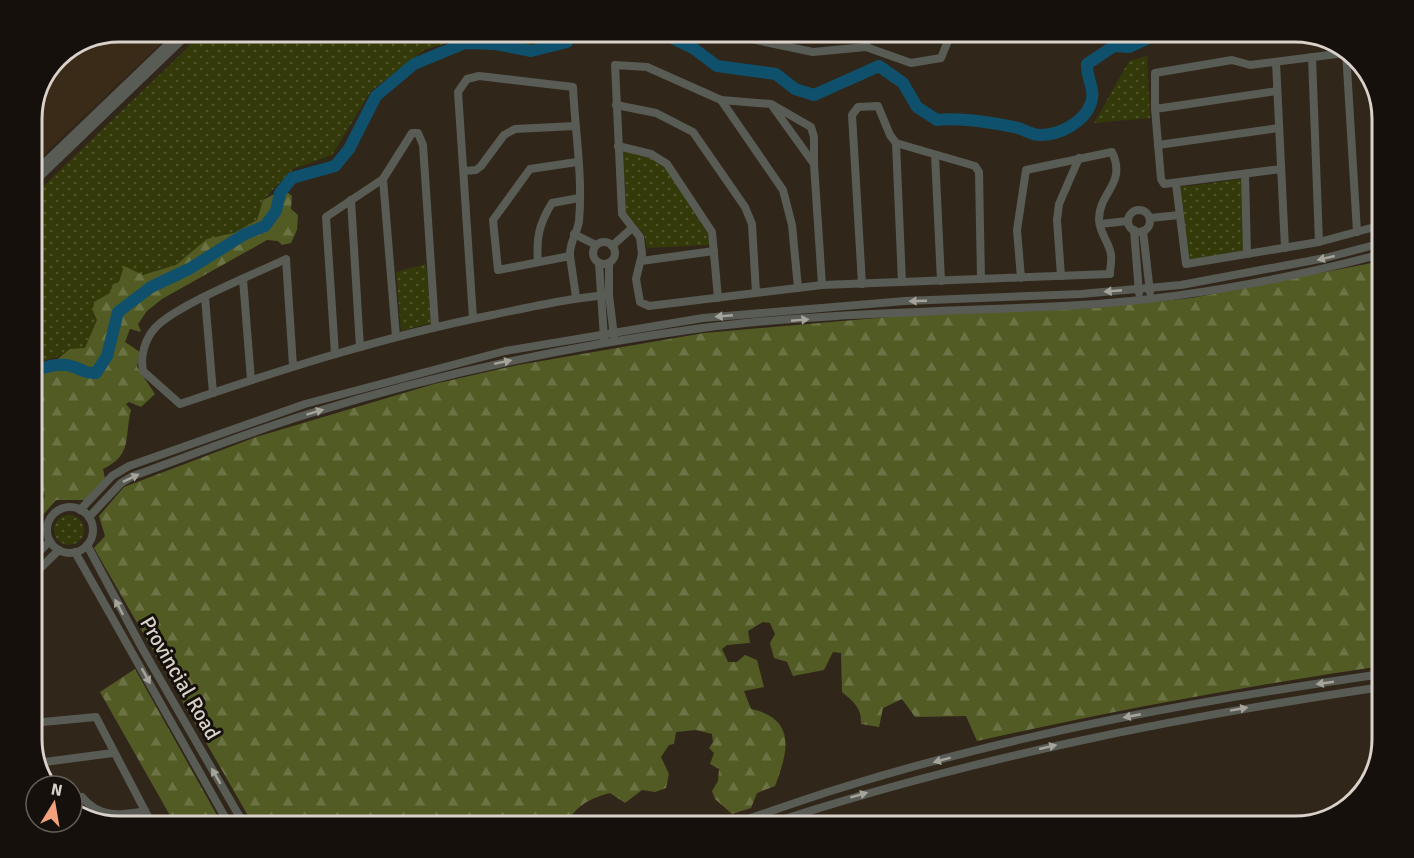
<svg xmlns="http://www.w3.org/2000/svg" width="1414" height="858" font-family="Signika,sans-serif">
  <defs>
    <pattern id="grass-dots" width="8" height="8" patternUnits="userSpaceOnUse" patternTransform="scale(1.5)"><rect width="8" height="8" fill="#333909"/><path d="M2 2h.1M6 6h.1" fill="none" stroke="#50552c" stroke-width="1.8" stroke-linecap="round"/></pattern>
    <pattern id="forest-firs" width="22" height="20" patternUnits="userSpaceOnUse" patternTransform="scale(1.5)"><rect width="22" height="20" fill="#535b25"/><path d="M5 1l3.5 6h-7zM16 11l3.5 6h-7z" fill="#6b7243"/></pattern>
  </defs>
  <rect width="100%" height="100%" fill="#31261a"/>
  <path fill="#3a2b19" d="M 119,32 L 173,32 L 32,165 L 32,114 L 57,57 Z"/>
  <g fill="url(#grass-dots)">
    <path d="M 204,32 L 567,32 L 565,36 L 530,45 L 480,33 L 424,50 L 371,91 L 332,155 L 293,169 L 263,200 L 257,220 L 114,304 L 89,367 L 62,355 L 32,365 L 32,197 Z"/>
    <path d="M 1147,56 L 1150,118 L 1094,123 L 1129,61 Z"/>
    <path d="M 623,151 L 650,158 L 666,169 L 708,234 L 710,245 L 647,248 L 644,234 L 626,213 Z"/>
    <path d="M 1242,179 L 1244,251 L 1189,260 L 1180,187 Z"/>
    <path d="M 426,264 L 431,323 L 401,331 L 396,272 Z"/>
    <circle cx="69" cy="530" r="15"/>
  </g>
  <g fill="url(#forest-firs)">
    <path d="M 287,192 L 292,196 L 291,209 L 298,215 L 297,230 L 291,243 L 282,245 L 278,241 L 267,240 L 162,299 L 147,311 L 138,324 L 141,332 L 130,329 L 125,342 L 140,352 L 137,367 L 155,394 L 141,407 L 129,402 L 126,404 L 131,410 C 124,437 133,455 103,469 L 105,479 L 85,500 L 56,500 L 42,516 L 39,507 L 45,496 L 32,470 L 32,366 L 55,361 L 70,349 L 85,348 L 97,320 L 93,311 L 94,302 L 110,293 L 113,284 L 119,282 L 124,266 L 143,275 L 176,265 L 207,239 L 234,233 L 257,220 L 263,200 L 276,193 Z"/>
    <path d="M 1382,261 L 1382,666 C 1246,686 1111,711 977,741 L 966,716 L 915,717 L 902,699 L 883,708 L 879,727 L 861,724 C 862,708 854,702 842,692 L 841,653 L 833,652 L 824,670 L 793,676 L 787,662 L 774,658 L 770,643 L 775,634 L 770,623 L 763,622 L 748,631 L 750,643 L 727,645 L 722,649 L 728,662 L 737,662 L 745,655 L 757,660 L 764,687 L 744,691 L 751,709 C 797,719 788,752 775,786 L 757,793 L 751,808 L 732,814 L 715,799 L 712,791 L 718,781 L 719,769 L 710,764 L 714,753 L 709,748 L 713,742 L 712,734 L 696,730 L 676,732 L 674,744 L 669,745 L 661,757 L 669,774 L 666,788 L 655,792 L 642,790 L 625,803 L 610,793 C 585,800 578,806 563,826 L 254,826 L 94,548 L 105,536 L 99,516 L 124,487 L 256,437 L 434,384 L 518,365 L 704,333 L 900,316 L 1092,308 L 1192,298 Z"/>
    <path d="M 135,669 L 223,826 L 176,826 L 100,692 Z"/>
  </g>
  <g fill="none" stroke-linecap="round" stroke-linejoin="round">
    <g stroke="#0f516c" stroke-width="12">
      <path d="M 608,31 L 609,31"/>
      <path d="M 658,31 L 693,48 L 717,66 L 776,74 L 795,89 L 814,95 L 879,66 L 903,83 L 917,107 L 937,120 C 959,117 996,123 1018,128 C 1025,130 1032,135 1040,135 C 1059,135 1084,123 1091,103 C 1096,89 1086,78 1087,64 L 1114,46 L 1129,47 L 1163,31"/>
      <path d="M 1251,31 L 1266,34 L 1275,31"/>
      <path d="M 32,371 C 44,368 61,361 74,367 C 84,370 85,374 96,373 L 107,356 L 118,312 L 151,287 L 189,269 L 245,234 L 265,226 L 276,211 L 280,193 L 292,178 L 335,166 L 349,149 L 376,96 L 414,64 L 465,43 L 496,44 L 531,51 L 567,42 L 572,31"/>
    </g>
    <g stroke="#585c55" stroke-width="8">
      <path d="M 713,31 L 813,52 L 866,47 L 911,63 L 941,58 L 952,31"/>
      <path d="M 788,45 L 790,31"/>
      <path d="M 866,47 L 868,31"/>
      <path d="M 1346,51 L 1357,232"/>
      <path d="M 1312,57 L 1319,242"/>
      <path d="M 1276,62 L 1285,248"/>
      <path d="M 721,100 L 783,190 L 792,225 L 798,288"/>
      <path d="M 616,105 L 656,113 L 693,132 L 745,207 L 752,224 L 756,293"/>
      <path d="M 773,107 L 814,164 L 822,285"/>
      <path d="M 1155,109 L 1277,91"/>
      <path d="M 896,143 L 975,166 L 979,172 L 981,279"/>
      <path d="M 1158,145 L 1279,128"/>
      <path d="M 618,146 L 651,154 L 667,164 L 712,232 L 718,298"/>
      <path d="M 935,155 L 941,281"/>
      <path d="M 814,164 L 814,137 L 811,127 L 771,104 L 721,100 L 647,67 L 615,65 L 622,214 L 640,237 L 642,254 L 636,279 L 640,302 L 649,306 L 822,285 L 1110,274 C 1110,268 1112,261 1111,255 C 1110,243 1099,233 1099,219 C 1099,192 1127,184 1112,152 L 1026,170 L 1017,230 L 1021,278"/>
      <path d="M 1281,169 L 1164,184 L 1161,179 L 1155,109 L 1155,73 L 1232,60 L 1250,65 L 1345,53"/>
      <path d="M 464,171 L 476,170 L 481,166 L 504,135 L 515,129 L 575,126"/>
      <path d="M 1245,174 L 1247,254"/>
      <path d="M 32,175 L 182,31"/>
      <path d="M 383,179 L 396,337"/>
      <path d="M 32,184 L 191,31"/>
      <path d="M 1176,184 L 1186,264 L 1319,242 L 1382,225"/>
      <path d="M 351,200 L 360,347"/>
      <circle cx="1139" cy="221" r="11"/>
      <path d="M 1150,218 L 1180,215"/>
      <path d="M 1100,224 L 1128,221"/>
      <path d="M 1134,230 L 1139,293"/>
      <path d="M 1143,231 L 1150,292"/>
      <path d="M 574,234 L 596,245"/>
      <circle cx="604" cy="253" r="11"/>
      <path d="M 612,246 L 632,228"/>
      <path d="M 641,261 L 714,251"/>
      <path d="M 538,262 C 536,238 539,224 552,203 L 579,198"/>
      <path d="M 599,263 L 604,338"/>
      <path d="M 609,263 L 609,295 L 614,336"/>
      <path d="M 1061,276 L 1057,220 L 1059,204 L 1079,158"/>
      <path d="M 243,279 L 251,380"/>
      <path d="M 862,284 L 852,115 L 858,107 L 878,106 L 890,135 L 896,143 L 902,282"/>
      <path d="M 205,297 L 213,393"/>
      <path d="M 576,297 L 570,256 L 498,270 L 493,220 L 530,169 L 577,162"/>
      <path d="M 473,318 L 458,92 L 467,79 L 479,76 L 573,87 C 575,131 583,177 579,221 C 577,235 569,242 570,256"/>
      <path d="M 335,354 L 326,217 L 383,179 L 412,133 L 418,133 L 423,145 L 435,326"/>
      <path d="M 293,366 L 286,259 C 255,274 176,305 155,328 C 145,339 140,356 143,371 L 180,404 C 283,369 386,336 492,315 C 531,307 569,298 609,295"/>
      <circle cx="70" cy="530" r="23"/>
      <path d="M 80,510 L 112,476 L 129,466 L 305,404 L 505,351 L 703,318 L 905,301 L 1081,294 L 1181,285 L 1325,258 L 1382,243"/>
      <path d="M 89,517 L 121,483 L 133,476 C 192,455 249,432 308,414 C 437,374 569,346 702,328 C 827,312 954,312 1080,305 C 1182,299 1283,280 1382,254"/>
      <path d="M 87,545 L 142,648 L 245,826"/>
      <path d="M 75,552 L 230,826"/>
      <path d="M 32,559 L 50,541"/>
      <path d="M 32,576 L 59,550"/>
      <path d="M 32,723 L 96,717 L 153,826"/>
      <path d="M 37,763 L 113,753"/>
      <path d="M 82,797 C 99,818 120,816 145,811"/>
      <path d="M 727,826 C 767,813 807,798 847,786 C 1022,732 1202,700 1382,674"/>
      <path d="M 763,826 C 965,759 1172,718 1382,687"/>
    </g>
  </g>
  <defs><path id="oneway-solid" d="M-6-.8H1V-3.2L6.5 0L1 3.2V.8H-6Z" transform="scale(1.5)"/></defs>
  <g fill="#a6a39b">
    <use href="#oneway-solid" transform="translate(1326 258) rotate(167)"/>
    <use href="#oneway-solid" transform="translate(1113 291) rotate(175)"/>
    <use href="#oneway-solid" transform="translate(918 301) rotate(178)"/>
    <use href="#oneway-solid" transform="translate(724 316) rotate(175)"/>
    <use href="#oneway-solid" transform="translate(800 320) rotate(-5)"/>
    <use href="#oneway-solid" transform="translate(503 362) rotate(-12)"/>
    <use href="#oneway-solid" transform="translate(315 412) rotate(-17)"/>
    <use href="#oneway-solid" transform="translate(131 478) rotate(-26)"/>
    <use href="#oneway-solid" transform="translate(119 607) rotate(-118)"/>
    <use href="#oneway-solid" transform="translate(146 676) rotate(61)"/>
    <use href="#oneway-solid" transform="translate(1325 683) rotate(172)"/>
    <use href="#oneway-solid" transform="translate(1239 709) rotate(-10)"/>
    <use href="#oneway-solid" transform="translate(1132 716) rotate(169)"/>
    <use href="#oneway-solid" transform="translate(1048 747) rotate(-13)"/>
    <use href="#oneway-solid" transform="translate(942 760) rotate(165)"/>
    <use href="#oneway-solid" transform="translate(216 776) rotate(-120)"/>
    <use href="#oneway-solid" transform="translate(859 795) rotate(-16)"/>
  </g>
  <g text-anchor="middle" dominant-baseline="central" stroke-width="6" stroke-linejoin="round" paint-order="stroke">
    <g font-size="21" fill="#dad2ca" stroke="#15100b">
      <text transform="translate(180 678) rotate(60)">Provincial Road</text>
    </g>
  </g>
  <path d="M0 0H1414V858H0ZM119 42H1295A77 77 0 0 1 1372 119V739A77 77 0 0 1 1295 816H119A77 77 0 0 1 42 739V119A77 77 0 0 1 119 42Z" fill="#15100b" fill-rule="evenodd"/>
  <path fill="none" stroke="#dad2ca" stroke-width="3" d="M119 42H1295A77 77 0 0 1 1372 119V739A77 77 0 0 1 1295 816H119A77 77 0 0 1 42 739V119A77 77 0 0 1 119 42Z"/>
  <g transform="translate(54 804) rotate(11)"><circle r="28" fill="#15100b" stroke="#645e57" stroke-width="1.5"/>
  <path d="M0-4.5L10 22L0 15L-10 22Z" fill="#f1a17c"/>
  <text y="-9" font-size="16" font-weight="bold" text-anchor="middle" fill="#dad2ca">N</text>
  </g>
</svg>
